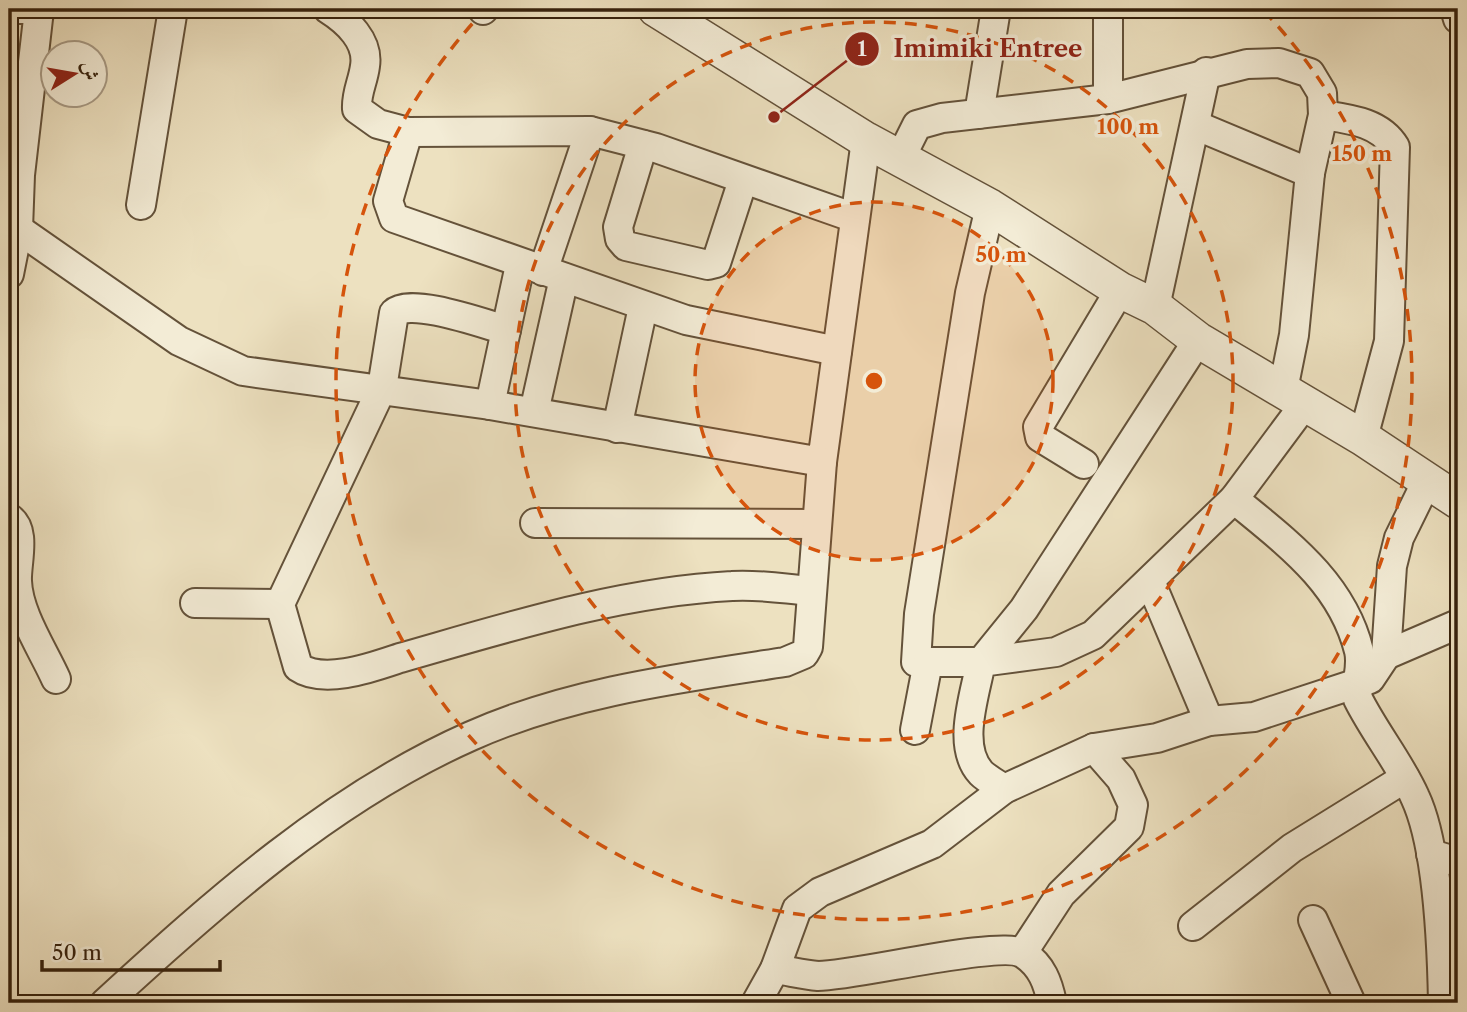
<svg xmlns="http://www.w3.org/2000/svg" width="1467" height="1012" font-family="'Libre Caslon Text',Amiri,serif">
  <rect width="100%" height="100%" fill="#ede1c0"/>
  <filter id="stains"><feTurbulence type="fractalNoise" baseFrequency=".00286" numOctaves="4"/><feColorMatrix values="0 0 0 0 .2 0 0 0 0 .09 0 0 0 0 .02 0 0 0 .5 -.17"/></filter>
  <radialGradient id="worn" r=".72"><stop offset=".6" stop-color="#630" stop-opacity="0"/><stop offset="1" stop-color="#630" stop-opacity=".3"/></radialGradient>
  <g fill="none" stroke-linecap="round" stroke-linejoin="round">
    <defs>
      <g id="minor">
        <path d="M 9,9 L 42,9"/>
        <path d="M 328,9 C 347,21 369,41 365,66 C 363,82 356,93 357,109 L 378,124 L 408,132 L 388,201 L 394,218 L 686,320 L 837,351"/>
        <path d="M 1455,9 L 1458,19"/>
        <path d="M 483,10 L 484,9"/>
        <path d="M 1108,99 L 1108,9"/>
        <path d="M 979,114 L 996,9"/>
        <path d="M 1323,115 C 1349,119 1380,122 1395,147 L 1389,341 L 1363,438"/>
        <path d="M 1195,125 L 1310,173"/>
        <path d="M 408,132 L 590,131 L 656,148 L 855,218"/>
        <path d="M 643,145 L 618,227 L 620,239 L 626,246 L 708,265 L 716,263 L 743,180"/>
        <path d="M 901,157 L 917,125 L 942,118 L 1108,99 L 1247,64 L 1279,63 L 1310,73 L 1322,93 L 1323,115 L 1310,173 L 1294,335 L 1283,390"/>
        <path d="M 141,205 L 173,9"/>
        <path d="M 990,207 L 970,293 L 919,614 L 916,662 L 981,662 L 1024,609 L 1198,340"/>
        <path d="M 18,229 L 179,341 L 243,371 L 490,405 L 822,462 L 866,140"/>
        <path d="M 543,271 L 590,131"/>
        <path d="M 9,274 L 18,229 L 20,175 L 39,10"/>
        <path d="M 1155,307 L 1206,72"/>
        <path d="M 506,330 L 520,265"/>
        <path d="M 490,405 L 506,330 C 484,324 410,297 394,313 L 382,388 L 280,604 L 298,667 C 324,685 373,667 400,658 C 509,627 618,592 732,586 C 758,584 785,589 811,591"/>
        <path d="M 534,412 L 564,278"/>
        <path d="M 617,428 L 643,307"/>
        <path d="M 1084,464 L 1040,437 L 1038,427 L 1120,290"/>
        <path d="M 1234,499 C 1286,542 1342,582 1359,651 C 1363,667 1355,683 1358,699 C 1375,733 1400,763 1415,797 C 1438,846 1442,948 1443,1003"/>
        <path d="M 9,518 C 27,530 16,563 17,581 C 18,613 43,650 56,679"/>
        <path d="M 535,523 L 817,524"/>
        <path d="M 1150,581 L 1209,721"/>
        <path d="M 195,603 L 280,604"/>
        <path d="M 1386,655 L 1458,624"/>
        <path d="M 915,730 L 928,662"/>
        <path d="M 1004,789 C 997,784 987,779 981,773 C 956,746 975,695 981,662 L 1056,652 L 1093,635 L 1234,499 L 1304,405"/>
        <path d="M 1431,854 L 1458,862"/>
        <path d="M 1313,920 L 1351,1003"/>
        <path d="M 1193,926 L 1292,848 L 1405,778"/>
        <path d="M 1023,952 L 1061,894 L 1129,827 L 1133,805 L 1121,779 L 1094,748"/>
        <path d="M 775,969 C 789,971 804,975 818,976 C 857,976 1001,939 1024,954 C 1042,966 1048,983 1052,1003"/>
        <path d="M 105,1003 C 215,902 333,797 471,736 C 569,692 680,678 785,662 L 804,654 L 808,647 L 822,462"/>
        <path d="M 756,1003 L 775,969 L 797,909 L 820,892 L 932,844 L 1004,789 L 1094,748 L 1157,738 L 1209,721 L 1254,717 L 1370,679 L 1386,655 L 1392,566 L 1399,538 L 1427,481"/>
      </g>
      <path id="tertiary" d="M 656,9 L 866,140 L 990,207 L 1120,290 L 1155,307 L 1198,340 L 1363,438 L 1458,501"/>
    </defs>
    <use href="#minor" stroke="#64523a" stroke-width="32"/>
    <use href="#tertiary" stroke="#64523a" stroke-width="38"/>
    <use href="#minor" stroke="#f3ecd6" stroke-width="28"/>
    <use href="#tertiary" stroke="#f3ecd6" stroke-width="35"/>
  </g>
  <circle cx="874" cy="381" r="179" fill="#d6540c" fill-opacity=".12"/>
  <g fill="none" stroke="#d6540c" stroke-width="3.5" stroke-dasharray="12 9">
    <circle cx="874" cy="381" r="179"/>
    <circle cx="874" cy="381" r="359"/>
    <path d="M1264 11A538 538 0 1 1 484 11"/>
  </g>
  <circle cx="874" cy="381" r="10" fill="#d6540c" stroke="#f3ecd6" stroke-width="3.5"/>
  <g font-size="21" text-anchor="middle" font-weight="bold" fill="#d6540c" stroke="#f3ecd6" stroke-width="7" stroke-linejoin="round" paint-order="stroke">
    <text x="1128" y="134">100 m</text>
    <text x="1362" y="161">150 m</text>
    <text x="1001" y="262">50 m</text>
  </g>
  <path fill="none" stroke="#8f2418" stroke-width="2.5" d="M774 117L862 49"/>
  <g fill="#8f2418" stroke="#f3ecd6" stroke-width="2.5">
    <circle cx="774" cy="117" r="7"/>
    <circle cx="862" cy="49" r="18"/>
  </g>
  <g font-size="21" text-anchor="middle" font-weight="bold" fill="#fff">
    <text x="862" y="56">1</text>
  </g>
  <g font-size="24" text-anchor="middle" font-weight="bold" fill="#8f2418" stroke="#f3ecd6" stroke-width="7" stroke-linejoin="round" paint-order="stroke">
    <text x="988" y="57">Imimiki Entree</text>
  </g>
  <rect width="1467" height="1012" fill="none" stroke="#ede1c0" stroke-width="35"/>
  <rect x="10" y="10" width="1446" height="991" fill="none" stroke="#37220d" stroke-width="3.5"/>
  <rect x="18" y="18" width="1432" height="977" fill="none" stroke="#37220d" stroke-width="2"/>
  <g transform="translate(74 74) rotate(79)"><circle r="33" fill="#f3ecd6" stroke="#a89b86" stroke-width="2"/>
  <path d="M0-5L12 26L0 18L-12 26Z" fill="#8f2418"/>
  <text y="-10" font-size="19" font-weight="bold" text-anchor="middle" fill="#37220d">ش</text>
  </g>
  <path d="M42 960v10h178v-10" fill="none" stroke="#37220d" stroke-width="3.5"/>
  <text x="52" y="960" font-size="21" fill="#37220d" stroke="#f3ecd6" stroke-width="5" paint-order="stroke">50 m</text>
  <rect width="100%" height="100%" filter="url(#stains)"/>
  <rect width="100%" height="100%" fill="url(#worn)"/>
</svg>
